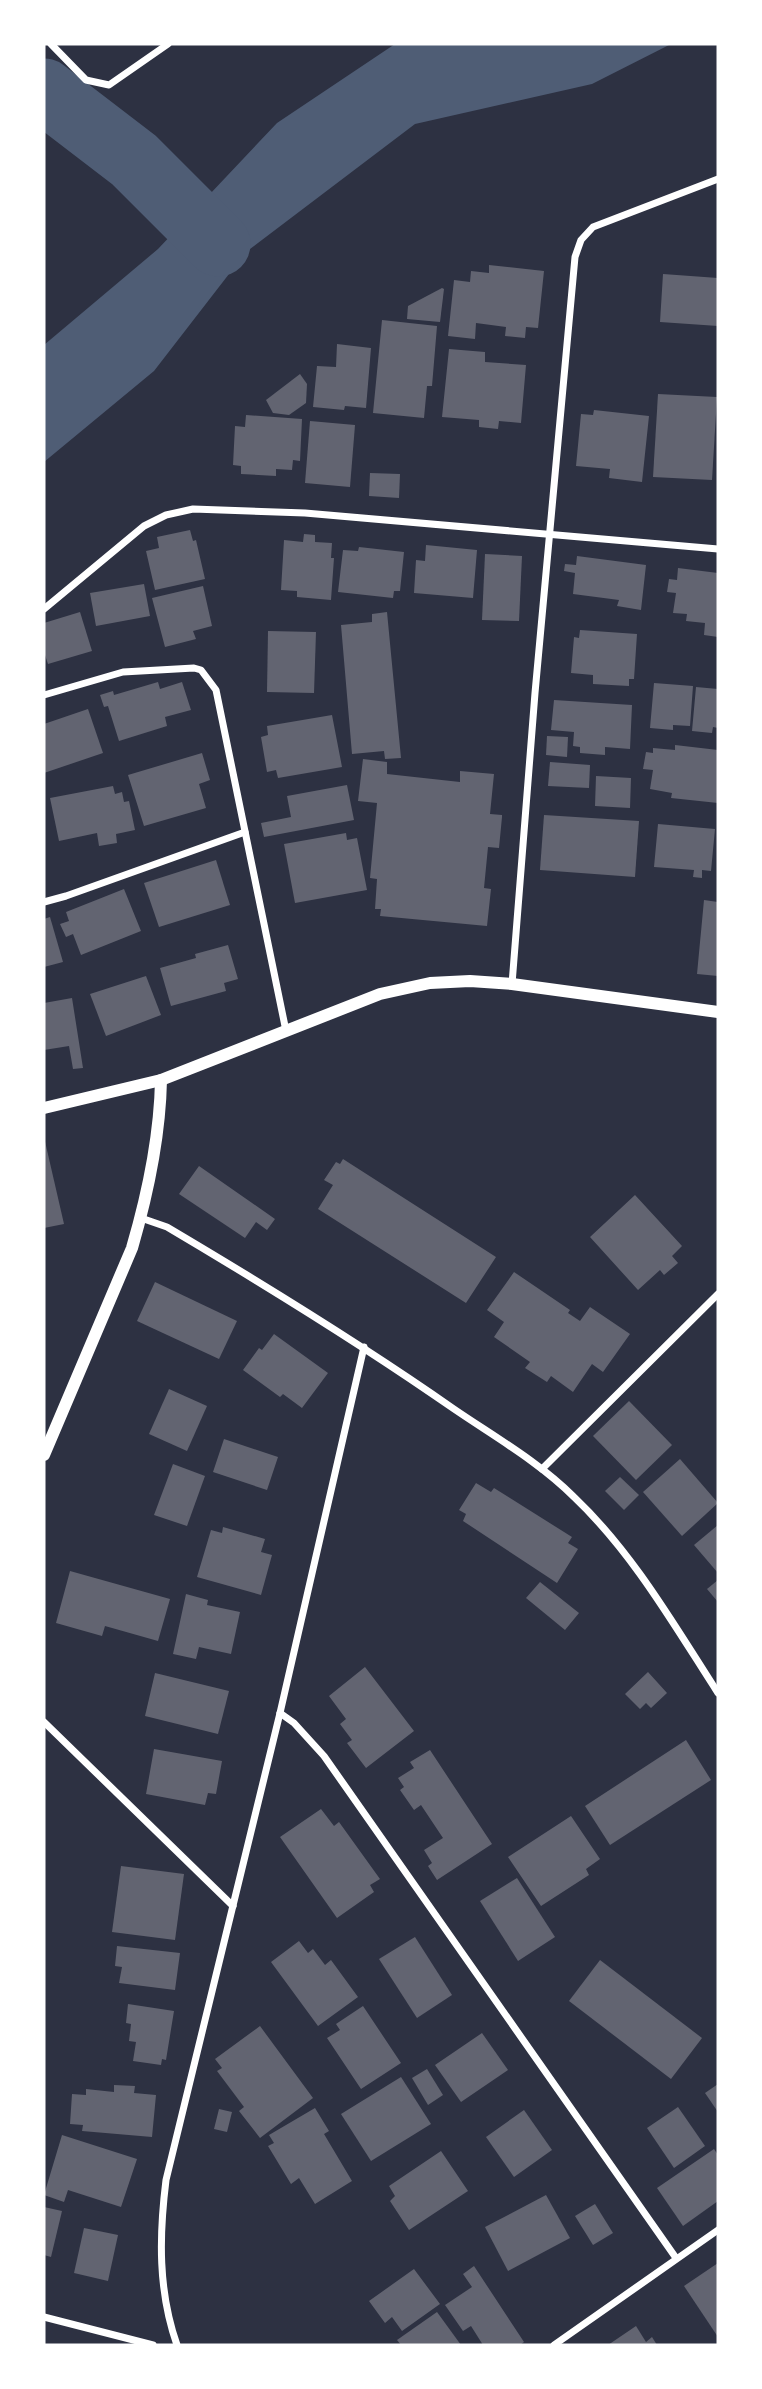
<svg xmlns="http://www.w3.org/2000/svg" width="762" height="2389" font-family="Quicksand,sans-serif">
  <rect width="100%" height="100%" fill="#2d3142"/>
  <path fill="#4f5d75" d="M 395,44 L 671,44 L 592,84 L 415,124 L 246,252 L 154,371 L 44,462 L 44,345 L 158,249 L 277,123 Z"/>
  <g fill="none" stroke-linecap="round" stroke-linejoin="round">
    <path stroke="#4f5d75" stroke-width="65" d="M 44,91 L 134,160 L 218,244"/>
  </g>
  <g fill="#626471">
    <path d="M 489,265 L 544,271 L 538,328 L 526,327 L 525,338 L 505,336 L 506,327 L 476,323 L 475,339 L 448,336 L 454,280 L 470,282 L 471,271 L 489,273 Z"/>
    <path d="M 663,274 L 718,278 L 718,326 L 660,322 Z"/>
    <path d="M 442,288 L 444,289 L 440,322 L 407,319 L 408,306 Z"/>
    <path d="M 382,320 L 437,326 L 432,386 L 427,386 L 424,418 L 373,413 Z"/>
    <path d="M 337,344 L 371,348 L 366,408 L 345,406 L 344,410 L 313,407 L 317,366 L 336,367 Z"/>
    <path d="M 449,349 L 485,352 L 485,362 L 526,365 L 521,423 L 499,421 L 498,429 L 479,427 L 479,420 L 442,417 Z"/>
    <path d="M 300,374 L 307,384 L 306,403 L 289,415 L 273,413 L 266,400 Z"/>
    <path d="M 658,394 L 717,397 L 712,480 L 653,477 Z"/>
    <path d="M 594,410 L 649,416 L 642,482 L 609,478 L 610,469 L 576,466 L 581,414 L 593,415 Z"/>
    <path d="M 246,415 L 302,419 L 300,461 L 293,460 L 292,470 L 276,469 L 276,476 L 241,474 L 241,466 L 233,465 L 235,426 L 245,427 Z"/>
    <path d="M 310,421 L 355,425 L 350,487 L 305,483 Z"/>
    <path d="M 370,473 L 400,474 L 399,498 L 369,496 Z"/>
    <path d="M 190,530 L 193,541 L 196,540 L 205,579 L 155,590 L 146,551 L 159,548 L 157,537 Z"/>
    <path d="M 304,534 L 315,535 L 315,542 L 332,543 L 331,558 L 334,558 L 331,600 L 297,597 L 297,591 L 281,590 L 284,540 L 303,542 Z"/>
    <path d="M 426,545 L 477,550 L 473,598 L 414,593 L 416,560 L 425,561 Z"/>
    <path d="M 359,547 L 404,552 L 400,591 L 394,591 L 393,598 L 338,592 L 343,550 L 358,551 Z"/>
    <path d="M 485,554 L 522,556 L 519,621 L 482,620 Z"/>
    <path d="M 577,556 L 646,565 L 641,610 L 617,606 L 619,600 L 573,594 L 575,573 L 564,571 L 565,564 L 576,565 Z"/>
    <path d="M 678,568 L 718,573 L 718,637 L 704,635 L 705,623 L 686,621 L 687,614 L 673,613 L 676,593 L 667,592 L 669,579 L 677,580 Z"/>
    <path d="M 144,584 L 150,616 L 96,626 L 90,593 Z"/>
    <path d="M 203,586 L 212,626 L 193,631 L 196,639 L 165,647 L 152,598 Z"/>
    <path d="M 80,612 L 92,651 L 48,664 L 44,652 L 44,623 Z"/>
    <path d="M 387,612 L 401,758 L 385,759 L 384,751 L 352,754 L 341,625 L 372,622 L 372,614 Z"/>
    <path d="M 580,630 L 637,634 L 634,679 L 629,679 L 629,686 L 593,684 L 593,675 L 571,673 L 574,637 L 579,638 Z"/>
    <path d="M 268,631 L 316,632 L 314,693 L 267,692 Z"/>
    <path d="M 158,682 L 160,689 L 182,682 L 191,710 L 165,717 L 167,726 L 119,741 L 108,706 L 104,707 L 100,695 L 113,691 L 114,695 Z"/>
    <path d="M 654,683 L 693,686 L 690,726 L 673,725 L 673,730 L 650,728 Z"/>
    <path d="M 696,687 L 718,689 L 718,728 L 713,727 L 712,733 L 692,731 Z"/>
    <path d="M 554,700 L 632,705 L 630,749 L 605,747 L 605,755 L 580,753 L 580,747 L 573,746 L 574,732 L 551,730 Z"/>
    <path d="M 88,709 L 103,753 L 44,773 L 44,724 Z"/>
    <path d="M 332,715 L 342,767 L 278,778 L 276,770 L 267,772 L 261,737 L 268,735 L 267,726 Z"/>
    <path d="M 547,736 L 568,737 L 567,757 L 546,755 Z"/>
    <path d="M 675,745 L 718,750 L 718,803 L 671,798 L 672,793 L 650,789 L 653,770 L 643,769 L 646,752 L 653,753 L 653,748 L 675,750 Z"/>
    <path d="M 202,753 L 210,780 L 199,784 L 206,808 L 144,826 L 128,775 Z"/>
    <path d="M 363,759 L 387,762 L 387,774 L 460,782 L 460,771 L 494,774 L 490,814 L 502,815 L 502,817 L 499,848 L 488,847 L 484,888 L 491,889 L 487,926 L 380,916 L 381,909 L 375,909 L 377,879 L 370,878 L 377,803 L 358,801 Z"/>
    <path d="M 550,762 L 590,765 L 589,788 L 548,786 Z"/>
    <path d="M 596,776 L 631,778 L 630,808 L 595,806 Z"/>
    <path d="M 347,785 L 354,820 L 264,837 L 261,823 L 291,817 L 287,796 Z"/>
    <path d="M 113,786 L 115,794 L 122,792 L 124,802 L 129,801 L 135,830 L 116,834 L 117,843 L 99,846 L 97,833 L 59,841 L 50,798 Z"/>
    <path d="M 544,815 L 639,821 L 635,877 L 540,870 Z"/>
    <path d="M 658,824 L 715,829 L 711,871 L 702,870 L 702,878 L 693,877 L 694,870 L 654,867 Z"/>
    <path d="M 346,833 L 347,840 L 357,838 L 367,890 L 295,903 L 284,844 Z"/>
    <path d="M 216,860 L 230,905 L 159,927 L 144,883 Z"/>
    <path d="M 124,889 L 141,931 L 81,955 L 73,934 L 66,937 L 60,924 L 69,921 L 66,912 Z"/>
    <path d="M 704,900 L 718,902 L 718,976 L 697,974 Z"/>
    <path d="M 50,917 L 63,962 L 44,967 L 44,919 Z"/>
    <path d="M 228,945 L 238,979 L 224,983 L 226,991 L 171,1006 L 160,968 L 196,958 L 195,954 Z"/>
    <path d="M 146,976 L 161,1015 L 106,1036 L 90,994 Z"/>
    <path d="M 72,998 L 83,1068 L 73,1069 L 69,1046 L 44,1050 L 44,1003 Z"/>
    <path d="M 44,1137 L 64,1224 L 44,1228 Z"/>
    <path d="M 343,1159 L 496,1257 L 466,1303 L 318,1209 L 333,1185 L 324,1180 L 336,1162 L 340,1164 Z"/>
    <path d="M 199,1166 L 275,1219 L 267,1230 L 256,1222 L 245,1238 L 179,1194 Z"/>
    <path d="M 635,1195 L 682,1246 L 672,1256 L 678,1263 L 664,1275 L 660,1270 L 638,1290 L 590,1237 Z"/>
    <path d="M 514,1272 L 570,1310 L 568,1313 L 580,1321 L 590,1307 L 630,1334 L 603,1372 L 592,1364 L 573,1392 L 551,1376 L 547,1382 L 525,1368 L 530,1362 L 494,1337 L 504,1322 L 487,1310 Z"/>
    <path d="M 155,1282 L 237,1321 L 219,1359 L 137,1321 Z"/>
    <path d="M 274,1334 L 328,1373 L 302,1408 L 283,1394 L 280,1397 L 243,1370 L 259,1348 L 262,1350 Z"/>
    <path d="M 169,1389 L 207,1406 L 187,1451 L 149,1434 Z"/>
    <path d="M 629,1401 L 672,1445 L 636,1480 L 593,1436 Z"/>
    <path d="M 224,1439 L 278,1457 L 267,1490 L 213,1472 Z"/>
    <path d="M 680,1459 L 718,1503 L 682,1536 L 643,1492 Z"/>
    <path d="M 173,1464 L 205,1476 L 187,1526 L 154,1515 Z"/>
    <path d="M 620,1477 L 639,1495 L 624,1510 L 605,1491 Z"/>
    <path d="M 476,1483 L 491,1492 L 494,1488 L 572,1537 L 568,1543 L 578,1549 L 557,1583 L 463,1521 L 466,1514 L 459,1510 Z"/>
    <path d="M 718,1525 L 718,1573 L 694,1545 Z"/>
    <path d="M 223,1527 L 265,1539 L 261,1552 L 272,1555 L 261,1595 L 197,1577 L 211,1530 L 222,1533 Z"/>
    <path d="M 70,1571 L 170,1599 L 158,1641 L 105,1626 L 102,1636 L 56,1623 Z"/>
    <path d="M 718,1580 L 718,1602 L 707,1589 Z"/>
    <path d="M 540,1582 L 579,1613 L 565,1630 L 526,1598 Z"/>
    <path d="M 186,1594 L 208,1600 L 207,1605 L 240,1612 L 231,1654 L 199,1647 L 196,1659 L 173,1654 Z"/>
    <path d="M 365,1667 L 414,1731 L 366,1768 L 347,1743 L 352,1740 L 340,1724 L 346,1719 L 329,1696 Z"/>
    <path d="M 648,1672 L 667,1693 L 651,1708 L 646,1703 L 640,1709 L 625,1694 Z"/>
    <path d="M 155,1673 L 229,1691 L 218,1734 L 145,1716 Z"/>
    <path d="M 686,1740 L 711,1780 L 610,1845 L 585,1806 Z"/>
    <path d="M 154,1749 L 222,1761 L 216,1794 L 208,1793 L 205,1805 L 146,1794 Z"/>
    <path d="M 430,1750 L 492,1844 L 437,1880 L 428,1866 L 432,1863 L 424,1850 L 443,1838 L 421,1805 L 414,1810 L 400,1790 L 404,1787 L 398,1778 L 414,1768 L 410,1762 Z"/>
    <path d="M 321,1809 L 334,1826 L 339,1822 L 380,1879 L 370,1885 L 374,1892 L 337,1918 L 280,1837 Z"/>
    <path d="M 571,1816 L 600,1859 L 586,1869 L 589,1875 L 541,1906 L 508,1857 Z"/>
    <path d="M 121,1866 L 184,1874 L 175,1940 L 112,1932 Z"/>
    <path d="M 517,1878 L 555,1937 L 518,1961 L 480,1901 Z"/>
    <path d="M 415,1937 L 452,1995 L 417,2018 L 379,1959 Z"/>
    <path d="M 299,1941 L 308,1953 L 313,1949 L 325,1965 L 331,1960 L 358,1997 L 318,2026 L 271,1962 Z"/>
    <path d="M 117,1946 L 180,1953 L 175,1990 L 119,1983 L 122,1967 L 115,1966 Z"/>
    <path d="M 600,1960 L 702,2038 L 671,2079 L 569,2001 Z"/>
    <path d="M 128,2004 L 174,2011 L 166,2060 L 162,2059 L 161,2065 L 133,2061 L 136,2042 L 129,2041 L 131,2024 L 126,2023 Z"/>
    <path d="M 363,2006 L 401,2063 L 361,2089 L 327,2038 L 340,2030 L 336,2024 Z"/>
    <path d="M 260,2026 L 313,2098 L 260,2138 L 239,2111 L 244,2107 L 217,2071 L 222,2068 L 215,2059 Z"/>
    <path d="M 482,2033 L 508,2070 L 461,2102 L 435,2065 Z"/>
    <path d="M 427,2069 L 443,2095 L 428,2105 L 412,2078 Z"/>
    <path d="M 401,2077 L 431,2124 L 371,2161 L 341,2114 Z"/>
    <path d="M 718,2084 L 718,2112 L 705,2093 Z"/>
    <path d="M 114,2085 L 135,2086 L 134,2093 L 156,2095 L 152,2137 L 82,2131 L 83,2125 L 70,2124 L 72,2094 L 86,2095 L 86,2089 L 114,2092 Z"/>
    <path d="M 678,2107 L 705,2146 L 674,2168 L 647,2128 Z"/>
    <path d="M 315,2108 L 329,2131 L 324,2134 L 352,2181 L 315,2204 L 299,2178 L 291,2184 L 268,2146 L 274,2143 L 269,2135 Z"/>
    <path d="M 219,2109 L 232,2112 L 227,2132 L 214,2129 Z"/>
    <path d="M 524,2110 L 552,2150 L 514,2177 L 486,2137 Z"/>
    <path d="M 62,2135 L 137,2159 L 121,2207 L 68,2190 L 64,2202 L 44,2195 Z"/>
    <path d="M 714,2149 L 718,2155 L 718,2201 L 683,2226 L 657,2188 Z"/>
    <path d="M 441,2151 L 468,2191 L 409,2230 L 390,2201 L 395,2196 L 389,2186 Z"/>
    <path d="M 546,2195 L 570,2238 L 508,2271 L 485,2227 Z"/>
    <path d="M 595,2204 L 613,2233 L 593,2245 L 575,2216 Z"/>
    <path d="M 44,2207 L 62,2211 L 51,2257 L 44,2255 Z"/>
    <path d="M 84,2228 L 118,2235 L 108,2281 L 74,2273 Z"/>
    <path d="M 718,2263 L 718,2337 L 684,2286 Z"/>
    <path d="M 474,2266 L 524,2342 L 520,2345 L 483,2345 L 471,2326 L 463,2331 L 445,2305 L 472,2287 L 463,2274 Z"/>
    <path d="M 414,2269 L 440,2304 L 402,2331 L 392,2317 L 385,2323 L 369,2301 Z"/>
    <path d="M 437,2312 L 461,2345 L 401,2345 L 397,2340 Z"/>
    <path d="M 636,2326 L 646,2342 L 652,2337 L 657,2345 L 608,2345 Z"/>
  </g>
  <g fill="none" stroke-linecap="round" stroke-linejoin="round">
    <g stroke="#fff" stroke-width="7">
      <path d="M 51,44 L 86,80 L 109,85 L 168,44"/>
      <path d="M 44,609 L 144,526 L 166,515 L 193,509 L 305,513 L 718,549"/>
      <path d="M 44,695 L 123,672 L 194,668 L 201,670 L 216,690 L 286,1031"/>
      <path d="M 44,902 L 66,896 L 245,832"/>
      <path d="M 512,984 L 535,693 L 575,257 L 581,240 L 593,227 L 718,179"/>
      <path d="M 141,1218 L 167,1227 C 265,1285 361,1344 454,1409 C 495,1437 539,1462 574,1497 C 633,1553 674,1625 718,1693"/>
      <path d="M 542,1469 L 718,1294"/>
      <path d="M 280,1713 L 294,1723 L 324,1756 L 676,2258"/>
      <path d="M 44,1722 L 233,1906"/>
      <path d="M 44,2317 L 153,2345"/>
      <path d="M 177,2345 C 158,2291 159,2236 166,2180 L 280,1713 L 364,1347"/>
      <path d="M 554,2345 L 718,2230"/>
    </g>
    <g stroke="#fff" stroke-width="12">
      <path d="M 44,1108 L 161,1080 L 380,994 L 430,983 L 470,981 L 512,984 L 718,1012"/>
      <path d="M 44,1455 L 132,1248 C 148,1193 160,1137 161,1080"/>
    </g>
  </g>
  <rect width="762" height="2389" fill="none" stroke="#ffffff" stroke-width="91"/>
</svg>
